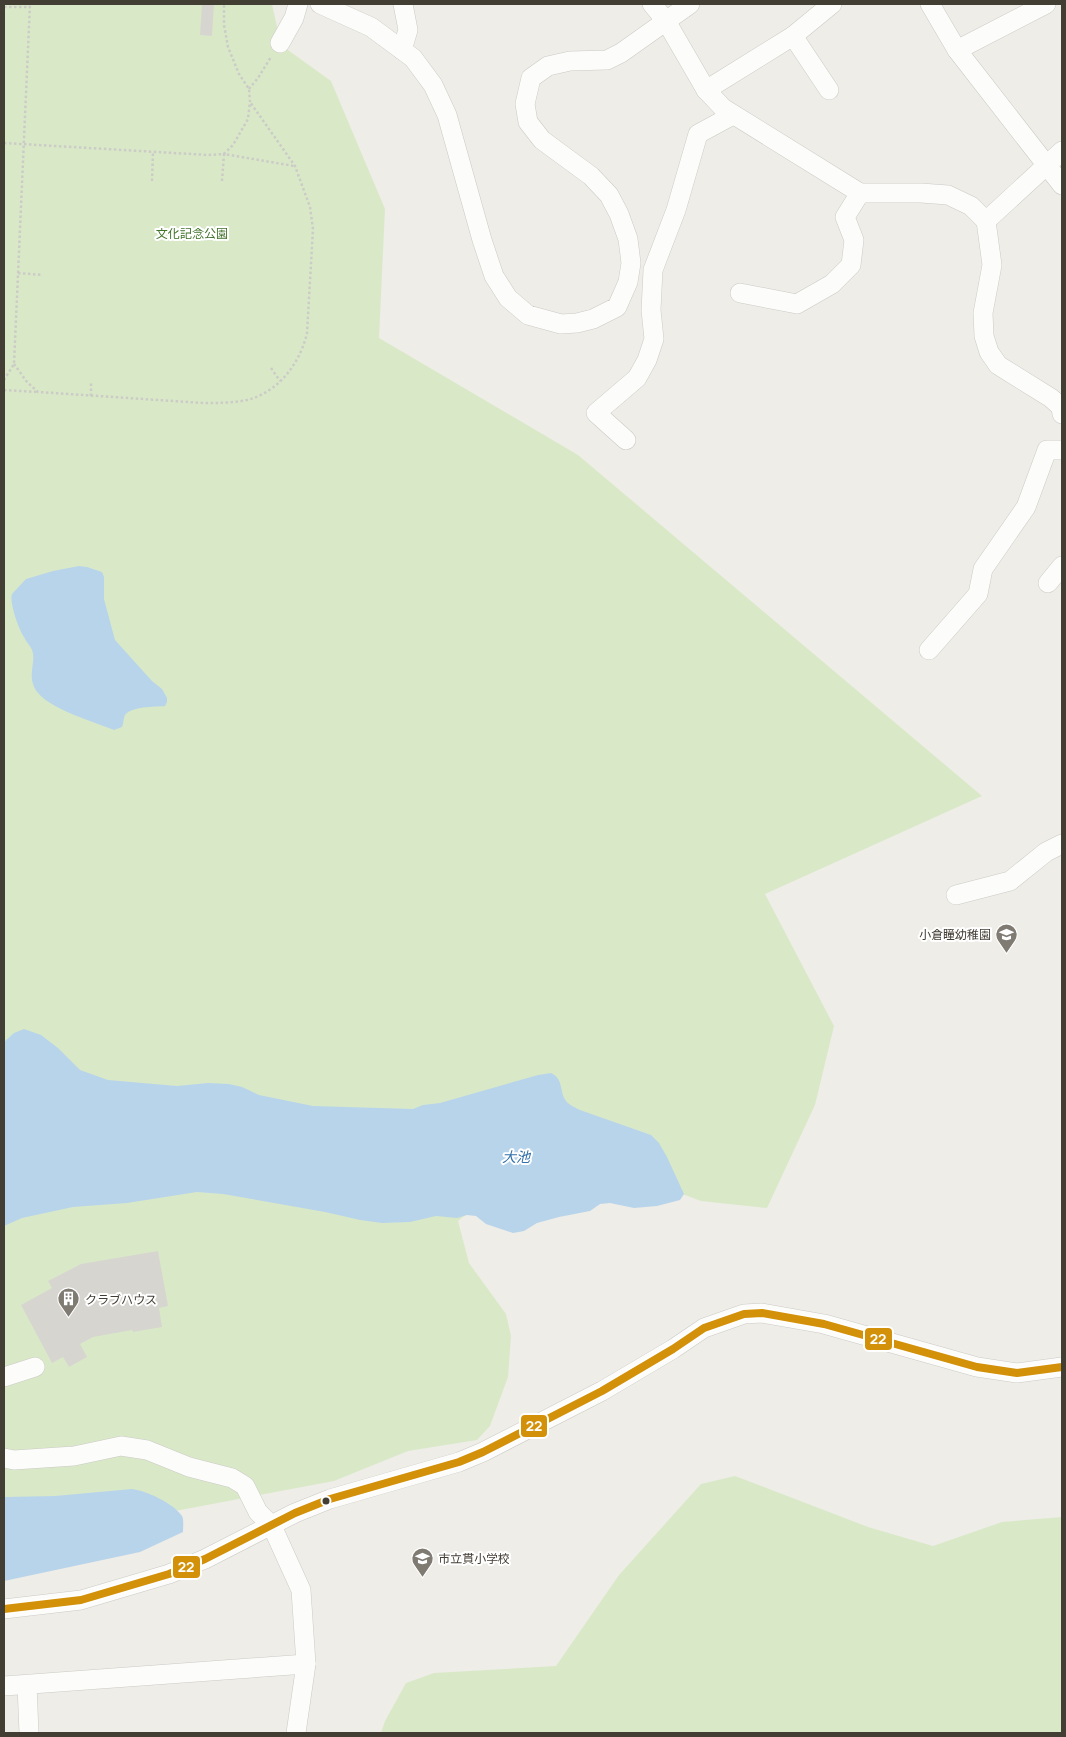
<svg xmlns="http://www.w3.org/2000/svg" width="1066" height="1737" font-family="Manrope,'Noto Sans JP',sans-serif">
  <rect width="100%" height="100%" fill="#eeede7"/>
  <g fill="#d9e9c8">
    <path d="M 4,4 L 272,4 L 281,45 L 331,81 L 385,209 L 379,338 L 578,455 L 982,796 L 765,894 L 834,1026 L 815,1105 L 767,1208 L 701,1201 L 613,1168 L 479,1204 L 458,1221 L 469,1263 L 506,1314 L 511,1336 L 508,1377 L 490,1426 L 477,1440 L 408,1451 L 334,1481 L 106,1524 L 4,1518 Z"/>
    <path d="M 735,1476 L 868,1527 L 933,1546 L 1002,1522 L 1062,1517 L 1062,1733 L 381,1733 L 385,1721 L 406,1683 L 434,1673 L 556,1666 L 619,1575 L 701,1484 Z"/>
  </g>
  <g fill="#b8d4eb">
    <path d="M 79,566 L 87,567 L 102,572 L 104,577 L 104,599 L 115,640 L 152,681 L 162,689 L 167,698 L 167,702 L 165,706 C 154,707 132,706 125,715 C 123,719 124,723 122,727 L 114,730 C 93,721 39,707 33,684 C 29,673 36,659 32,650 C 30,645 26,642 24,637 C 19,630 9,602 12,594 L 26,579 L 53,571 Z"/>
    <path d="M 24,1029 L 41,1035 L 58,1048 L 80,1070 L 108,1080 L 177,1086 L 208,1083 L 229,1084 L 242,1087 L 259,1095 L 313,1106 L 413,1109 L 423,1105 L 440,1103 L 538,1075 L 551,1073 C 564,1079 559,1091 566,1101 C 569,1105 576,1108 580,1110 L 651,1135 L 659,1143 L 667,1157 L 684,1194 L 680,1200 L 657,1206 L 634,1208 L 610,1203 L 600,1204 L 590,1211 L 559,1217 L 537,1223 L 524,1231 L 513,1233 L 486,1224 L 476,1216 L 467,1215 L 457,1218 L 436,1216 L 410,1222 L 382,1223 L 360,1220 L 325,1212 L 223,1194 L 197,1192 L 127,1203 L 73,1207 L 22,1218 L 4,1226 L 4,1042 L 14,1033 Z"/>
    <path d="M 132,1489 C 147,1491 173,1503 182,1516 C 184,1519 183,1528 183,1532 L 140,1552 L 4,1581 L 4,1497 L 55,1496 Z"/>
  </g>
  <g fill="#d7d5d0">
    <path d="M 202,4 L 214,4 L 212,36 L 200,35 Z"/>
    <path d="M 158,1251 L 168,1306 L 159,1308 L 162,1327 L 133,1332 L 132,1330 L 93,1337 L 80,1344 L 87,1357 L 69,1367 L 63,1357 L 52,1363 L 21,1305 L 52,1288 L 48,1281 L 81,1264 Z"/>
  </g>
  <g fill="none" stroke-linecap="round" stroke-linejoin="round">
    <defs>
      <g id="minor">
        <path d="M 320,4 L 371,27 L 413,58 L 433,85 L 447,115 L 482,240 L 494,276 L 508,298 L 528,315 L 561,324 L 577,323 L 593,319 L 617,307 L 628,282 L 631,263 L 628,239 L 619,214 L 609,195 L 591,176 L 542,140 L 528,122 L 525,104 L 531,78 L 548,66 L 570,61 L 607,60 L 621,53 L 690,4"/>
        <path d="M 652,4 L 666,21 L 706,90 L 723,108 L 860,193 L 921,193 L 948,195 L 971,206 L 986,221 L 992,265 L 983,313 L 984,336 L 989,352 L 998,365 L 1051,398 L 1061,407 L 1062,414"/>
        <path d="M 930,4 L 957,50 L 1062,185"/>
        <path d="M 793,36 L 829,90"/>
        <path d="M 280,43 L 294,18 L 298,4"/>
        <path d="M 402,50 L 408,30 L 403,4"/>
        <path d="M 957,50 L 1046,4"/>
        <path d="M 706,90 L 793,36 L 832,4"/>
        <path d="M 986,221 L 1062,151"/>
        <path d="M 740,293 L 797,304 L 832,284 L 851,265 L 854,240 L 845,217 L 860,193"/>
        <path d="M 626,440 L 596,413 L 637,378 L 647,360 L 654,339 L 651,310 L 653,270 L 676,210 L 698,134 L 733,115"/>
        <path d="M 1048,583 L 1062,566"/>
        <path d="M 929,650 L 978,594 L 983,569 L 1026,507 L 1047,450 L 1061,450"/>
        <path d="M 956,895 L 1010,881 L 1046,852 L 1062,844"/>
        <path d="M 4,1377 L 35,1367"/>
        <path d="M 4,1458 L 14,1460 L 74,1456 L 121,1446 L 147,1450 L 189,1467 L 232,1478 L 245,1486 L 258,1512 L 272,1526 L 301,1590 L 306,1664 L 296,1733"/>
        <path d="M 4,1609 L 81,1600 L 169,1574 L 205,1559 L 295,1513 L 330,1499 L 459,1462 L 483,1452 L 602,1391 L 673,1349 L 704,1328 L 744,1314 L 762,1313 L 824,1324 L 977,1367 L 1017,1373 L 1062,1367"/>
        <path d="M 27,1685 L 29,1733"/>
        <path d="M 4,1686 L 306,1664"/>
      </g>
    </defs>
    <use href="#minor" stroke="#cccac5" stroke-width="20"/>
    <g stroke="#cccbc6" stroke-width="2.5" stroke-dasharray="2.5 2.5" stroke-linecap="butt">
      <path d="M 4,7 L 30,7"/>
      <path d="M 249,89 L 258,78 L 271,57"/>
      <path d="M 4,143 L 208,155 L 224,154 L 233,145 L 248,119 L 250,102 L 249,89 L 239,74 L 228,47 L 224,25 L 224,4"/>
      <path d="M 152,181 L 153,152"/>
      <path d="M 222,181 L 224,154 L 294,166"/>
      <path d="M 18,273 L 43,275"/>
      <path d="M 14,364 L 27,382 L 38,392 L 203,403 C 218,403 233,403 247,400 C 279,392 300,363 307,333 L 313,229 L 310,207 L 295,166 L 250,102"/>
      <path d="M 271,368 L 280,381"/>
      <path d="M 4,380 L 14,364 L 30,4"/>
      <path d="M 4,390 L 37,392"/>
      <path d="M 91,396 L 91,382"/>
    </g>
    <use href="#minor" stroke="#fcfcfb" stroke-width="19"/>
    <defs>
      <path id="bus-1" d="M 4,1609 L 81,1600 L 169,1574 L 205,1559 L 295,1513 L 330,1499 L 459,1462 L 483,1452 L 602,1391 L 673,1349 L 704,1328 L 744,1314 L 762,1313 L 824,1324 L 977,1367 L 1017,1373 L 1062,1367"/>
    </defs>
    <use href="#bus-1" stroke="#fff" stroke-width="11"/>
    <use href="#bus-1" stroke="#d3910a" stroke-width="8"/>
  </g>
  <defs>
    <symbol id="school-pin" viewBox="-11 -11 22 30"><path d="M0 17L-7.5 6A9.5 9.5 0 1 1 7.5 6Z" fill="#7f7b73" stroke="#fff"/><path d="M0-5L7-2L0 1L-7-2ZM-4 1L0 2.5L4 1V4Q0 6-4 4Z" fill="#fff"/></symbol>
    <symbol id="building-pin" viewBox="-11 -11 22 30"><path d="M0 17L-7.5 6A9.5 9.5 0 1 1 7.5 6Z" fill="#7f7b73" stroke="#fff"/><path d="M-4-6H4V6H1V3H-1V6H-4ZM-2.5-4.3h1.7v1.8h-1.7ZM.8-4.3h1.7v1.8H.8ZM-2.5-1h1.7V.8h-1.7ZM.8-1h1.7V.8H.8Z" fill="#fff"/></symbol>
  </defs>
  <g fill-rule="evenodd">
    <use href="#school-pin" x="994" y="922" width="25" height="34"/>
    <use href="#building-pin" x="56" y="1286" width="25" height="34"/>
    <use href="#school-pin" x="410" y="1546" width="25" height="34"/>
  </g>
  <circle fill="#433e34" stroke="#fff" stroke-width="2" cx="326" cy="1501" r="4.5"/>
  <g text-anchor="middle" dominant-baseline="central" stroke-width="4" stroke-linejoin="round" paint-order="stroke">
    <g font-size="12" fill="#41722a" stroke="#fff">
      <text x="192" y="233">文化記念公園</text>
    </g>
    <g font-size="12" fill="#433e34" stroke="#fff" text-anchor="start">
      <text x="991" y="934" text-anchor="end">小倉瞳幼稚園</text>
      <text x="85" y="1299">クラブハウス</text>
      <text x="438" y="1558">市立貫小学校</text>
    </g>
    <g font-size="14" font-style="italic" fill="#3270aa" stroke="#fff">
      <text x="516" y="1156">大池</text>
    </g>
  </g>
  <g stroke="#fff" stroke-width="2">
    <rect x="864" y="1327" width="29" height="24" rx="5" fill="#d3910a"/>
    <rect x="520" y="1414" width="28" height="24" rx="5" fill="#d3910a"/>
    <rect x="172" y="1555" width="29" height="24" rx="5" fill="#d3910a"/>
  </g>
  <g font-size="14" text-anchor="middle" font-weight="bold" fill="#fff">
    <text x="878" y="1344">22</text>
    <text x="534" y="1431">22</text>
    <text x="186" y="1572">22</text>
  </g>
  <rect width="1066" height="1737" fill="none" stroke="#433e34" stroke-width="10"/>
</svg>
